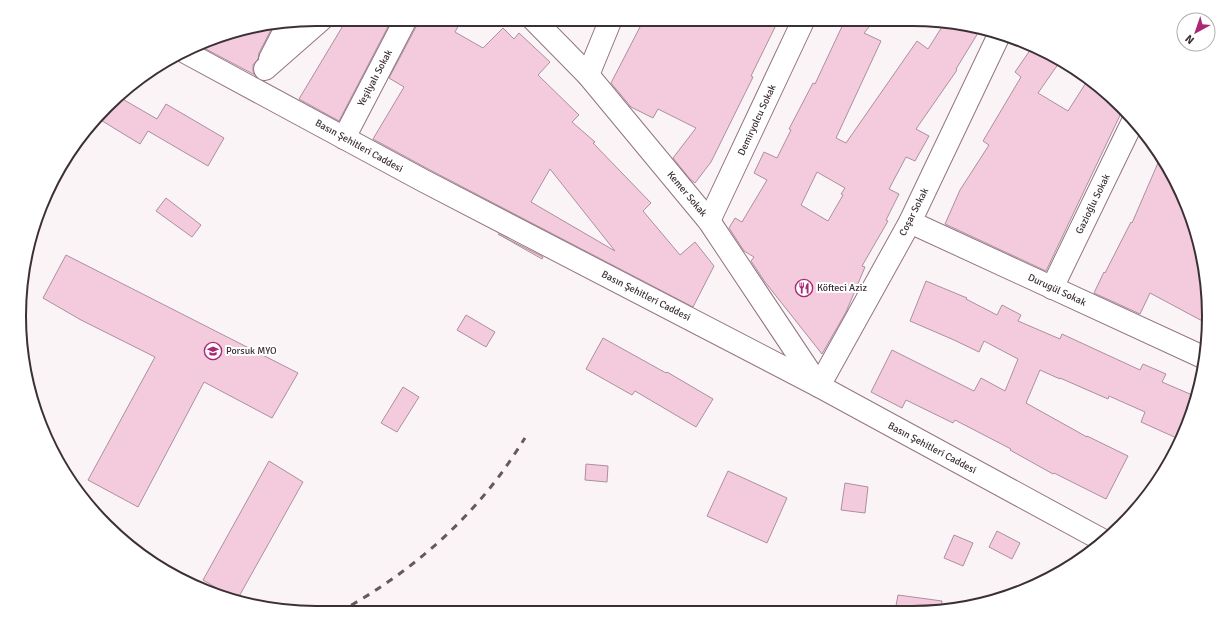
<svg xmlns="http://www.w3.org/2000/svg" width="1228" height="632" font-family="Signika,sans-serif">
  <rect width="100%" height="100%" fill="#fbf4f7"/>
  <path fill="#fdbbd9" d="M 91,508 L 109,517 L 112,530 L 106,526 Z"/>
  <g fill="#f3cbdd" stroke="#ad8f9c" fill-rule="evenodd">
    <path d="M 347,19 L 392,19 L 339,121 L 299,99 Z"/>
    <path d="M 418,19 L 462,19 L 455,32 L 483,48 L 503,28 L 514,39 L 519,33 L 550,62 L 538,75 L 579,115 L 572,122 L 595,142 L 593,143 L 651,203 L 643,211 L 680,255 L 695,242 L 714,266 L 693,307 L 430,170 L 373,139 L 404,87 L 389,78 L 417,25 ZM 550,169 L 615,251 L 531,202 Z"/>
    <path d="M 649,19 L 779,19 L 751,76 L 753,77 L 711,162 L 695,183 L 690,179 L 673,158 L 696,128 L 658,109 L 653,118 L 631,107 L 611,83 L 641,25 L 645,26 Z"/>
    <path d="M 845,20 L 875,20 L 864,33 L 881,41 L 836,138 L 846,143 L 917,41 L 928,49 L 945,22 L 981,28 L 956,69 L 957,70 L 916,129 L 929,136 L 915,161 L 906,157 L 889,189 L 899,194 L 886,220 L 888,221 L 862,266 L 865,267 L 846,312 L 822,354 L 765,282 L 751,261 L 754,257 L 744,251 L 729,228 L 735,218 L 742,222 L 767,180 L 754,173 L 764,152 L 777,158 L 791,130 L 789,129 L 813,83 L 815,84 ZM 817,172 L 845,188 L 841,194 L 843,195 L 828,221 L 801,205 Z"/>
    <path d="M 273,26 L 259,53 L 258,59 L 253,65 L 253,71 L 255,75 L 200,46 L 220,35 Z"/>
    <path d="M 1033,46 L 1044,50 L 1061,60 L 1038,93 L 1068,111 L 1089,78 L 1123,109 L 1046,271 L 945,224 L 960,190 L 989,145 L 983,141 L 1021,77 L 1015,72 Z"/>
    <path d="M 119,97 L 157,119 L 166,104 L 224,138 L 208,166 L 148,131 L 140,144 L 99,119 Z"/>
    <path d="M 1161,156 L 1169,168 L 1193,221 L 1206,277 L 1208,324 L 1150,293 L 1140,314 L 1094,293 L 1104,272 L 1105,273 L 1131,222 L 1132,223 Z"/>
    <path d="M 166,198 L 201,225 L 192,237 L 156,211 Z"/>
    <path d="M 498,234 L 543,257 L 542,259 Z"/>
    <path d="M 66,255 L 298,373 L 272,418 L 204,382 L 138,507 L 88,480 L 155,357 L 81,320 L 43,298 Z"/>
    <path d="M 926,281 L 967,298 L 966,299 L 997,315 L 1002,305 L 1021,315 L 1018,321 L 1060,339 L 1062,334 L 1140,370 L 1143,364 L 1166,374 L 1162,382 L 1197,397 L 1181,440 L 1141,422 L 1145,412 L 1109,396 L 1108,399 L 1060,378 L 1060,379 L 1040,370 L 1026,403 L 1087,437 L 1087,436 L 1128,456 L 1106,499 L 1054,473 L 1053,474 L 1010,450 L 1011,449 L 955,420 L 953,423 L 906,400 L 902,408 L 871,392 L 892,350 L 974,391 L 981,378 L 1005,391 L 1018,359 L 984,341 L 979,352 L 954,340 L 910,321 Z"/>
    <path d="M 466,315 L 495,332 L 486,347 L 457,330 Z"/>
    <path d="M 603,338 L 666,373 L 667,372 L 713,399 L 696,427 L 635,391 L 632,395 L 586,369 Z"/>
    <path d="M 403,387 L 419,397 L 397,432 L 381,423 Z"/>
    <path d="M 269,461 L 303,482 L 237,600 L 203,580 Z"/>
    <path d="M 586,464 L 608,466 L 607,482 L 585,480 Z"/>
    <path d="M 728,471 L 787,498 L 767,543 L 707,516 Z"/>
    <path d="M 845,483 L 868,487 L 865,513 L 841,510 Z"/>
    <path d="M 997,531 L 1020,543 L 1012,559 L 989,547 Z"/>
    <path d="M 954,535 L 973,543 L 963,566 L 944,558 Z"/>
    <path d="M 898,595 L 942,601 L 941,610 L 895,611 Z"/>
  </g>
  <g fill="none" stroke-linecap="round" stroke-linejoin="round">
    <defs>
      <g id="minor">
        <path d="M 533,19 L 588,75 L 709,221 L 819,386 L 910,222 L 1000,33"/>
        <path d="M 270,59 L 288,24"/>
        <path d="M 265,69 L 322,19"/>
        <path d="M 588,75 L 611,19"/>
        <path d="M 344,138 L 406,19"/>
        <path d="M 709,221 L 804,19"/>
        <path d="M 910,222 L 1205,358"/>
        <path d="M 1052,288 L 1134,119"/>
      </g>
      <path id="secondary" d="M 187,53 L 424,181 L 819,386 L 1104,541"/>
    </defs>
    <use href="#minor" stroke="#927582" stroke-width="24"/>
    <use href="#secondary" stroke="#927582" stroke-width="24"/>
    <use href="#minor" stroke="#fff" stroke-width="22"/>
    <use href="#secondary" stroke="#fff" stroke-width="22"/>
    <path stroke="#64595f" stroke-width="3" stroke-dasharray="7 7" stroke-linecap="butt" d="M 339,612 C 400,579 455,534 497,479 C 507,466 516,452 525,438"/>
  </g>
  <defs>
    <symbol id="restaurant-ring" viewBox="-11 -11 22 22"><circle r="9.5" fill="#fff" stroke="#aa2873" stroke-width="1.5"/><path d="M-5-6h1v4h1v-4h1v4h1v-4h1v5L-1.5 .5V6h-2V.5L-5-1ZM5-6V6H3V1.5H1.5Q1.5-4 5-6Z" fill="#aa2873"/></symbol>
    <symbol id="university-ring" viewBox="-11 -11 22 22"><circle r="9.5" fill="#fff" stroke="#aa2873" stroke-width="1.5"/><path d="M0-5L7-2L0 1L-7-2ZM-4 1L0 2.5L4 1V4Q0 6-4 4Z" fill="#aa2873"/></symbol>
  </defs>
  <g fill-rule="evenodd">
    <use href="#restaurant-ring" x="794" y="278" width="20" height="20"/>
    <use href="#university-ring" x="203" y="341" width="20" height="20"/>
  </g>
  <g text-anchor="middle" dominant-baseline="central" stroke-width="4" stroke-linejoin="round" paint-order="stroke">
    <g font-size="10" fill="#3c3036" stroke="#fff">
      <text transform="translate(375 78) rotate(-62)">Yeşilyalı Sokak</text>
      <text transform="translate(757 120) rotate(-65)">Demiryolcu Sokak</text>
      <text transform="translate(359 146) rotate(29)">Basın Şehitleri Caddesi</text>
      <text transform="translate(687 194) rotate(50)">Kemer Sokak</text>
      <text transform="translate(1093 204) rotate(-64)">Gazioğlu Sokak</text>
      <text transform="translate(914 212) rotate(-63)">Coşar Sokak</text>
      <text transform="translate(1057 290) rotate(25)">Durugül Sokak</text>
      <text transform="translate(646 296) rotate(27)">Basın Şehitleri Caddesi</text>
      <text transform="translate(932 448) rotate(28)">Basın Şehitleri Caddesi</text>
    </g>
    <g font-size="10" fill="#3c3036" stroke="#fff" text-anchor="start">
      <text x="817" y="288">Köfteci Aziz</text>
      <text x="226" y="351">Porsuk MYO</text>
    </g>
  </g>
  <path d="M0 0H1228V632H0ZM316 26H912A290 290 0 0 1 1202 316V316A290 290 0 0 1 912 606H316A290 290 0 0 1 26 316V316A290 290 0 0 1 316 26Z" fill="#fff" fill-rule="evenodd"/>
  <path fill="none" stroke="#3c3036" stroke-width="2" d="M316 26H912A290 290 0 0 1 1202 316V316A290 290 0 0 1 912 606H316A290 290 0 0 1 26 316V316A290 290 0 0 1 316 26Z"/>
  <g transform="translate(1196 32) rotate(220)"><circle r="19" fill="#ffffff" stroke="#b1acaf"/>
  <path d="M0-3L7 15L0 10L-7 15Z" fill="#aa2873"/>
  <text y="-6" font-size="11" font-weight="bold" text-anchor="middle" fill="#3c3036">N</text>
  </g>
</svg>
